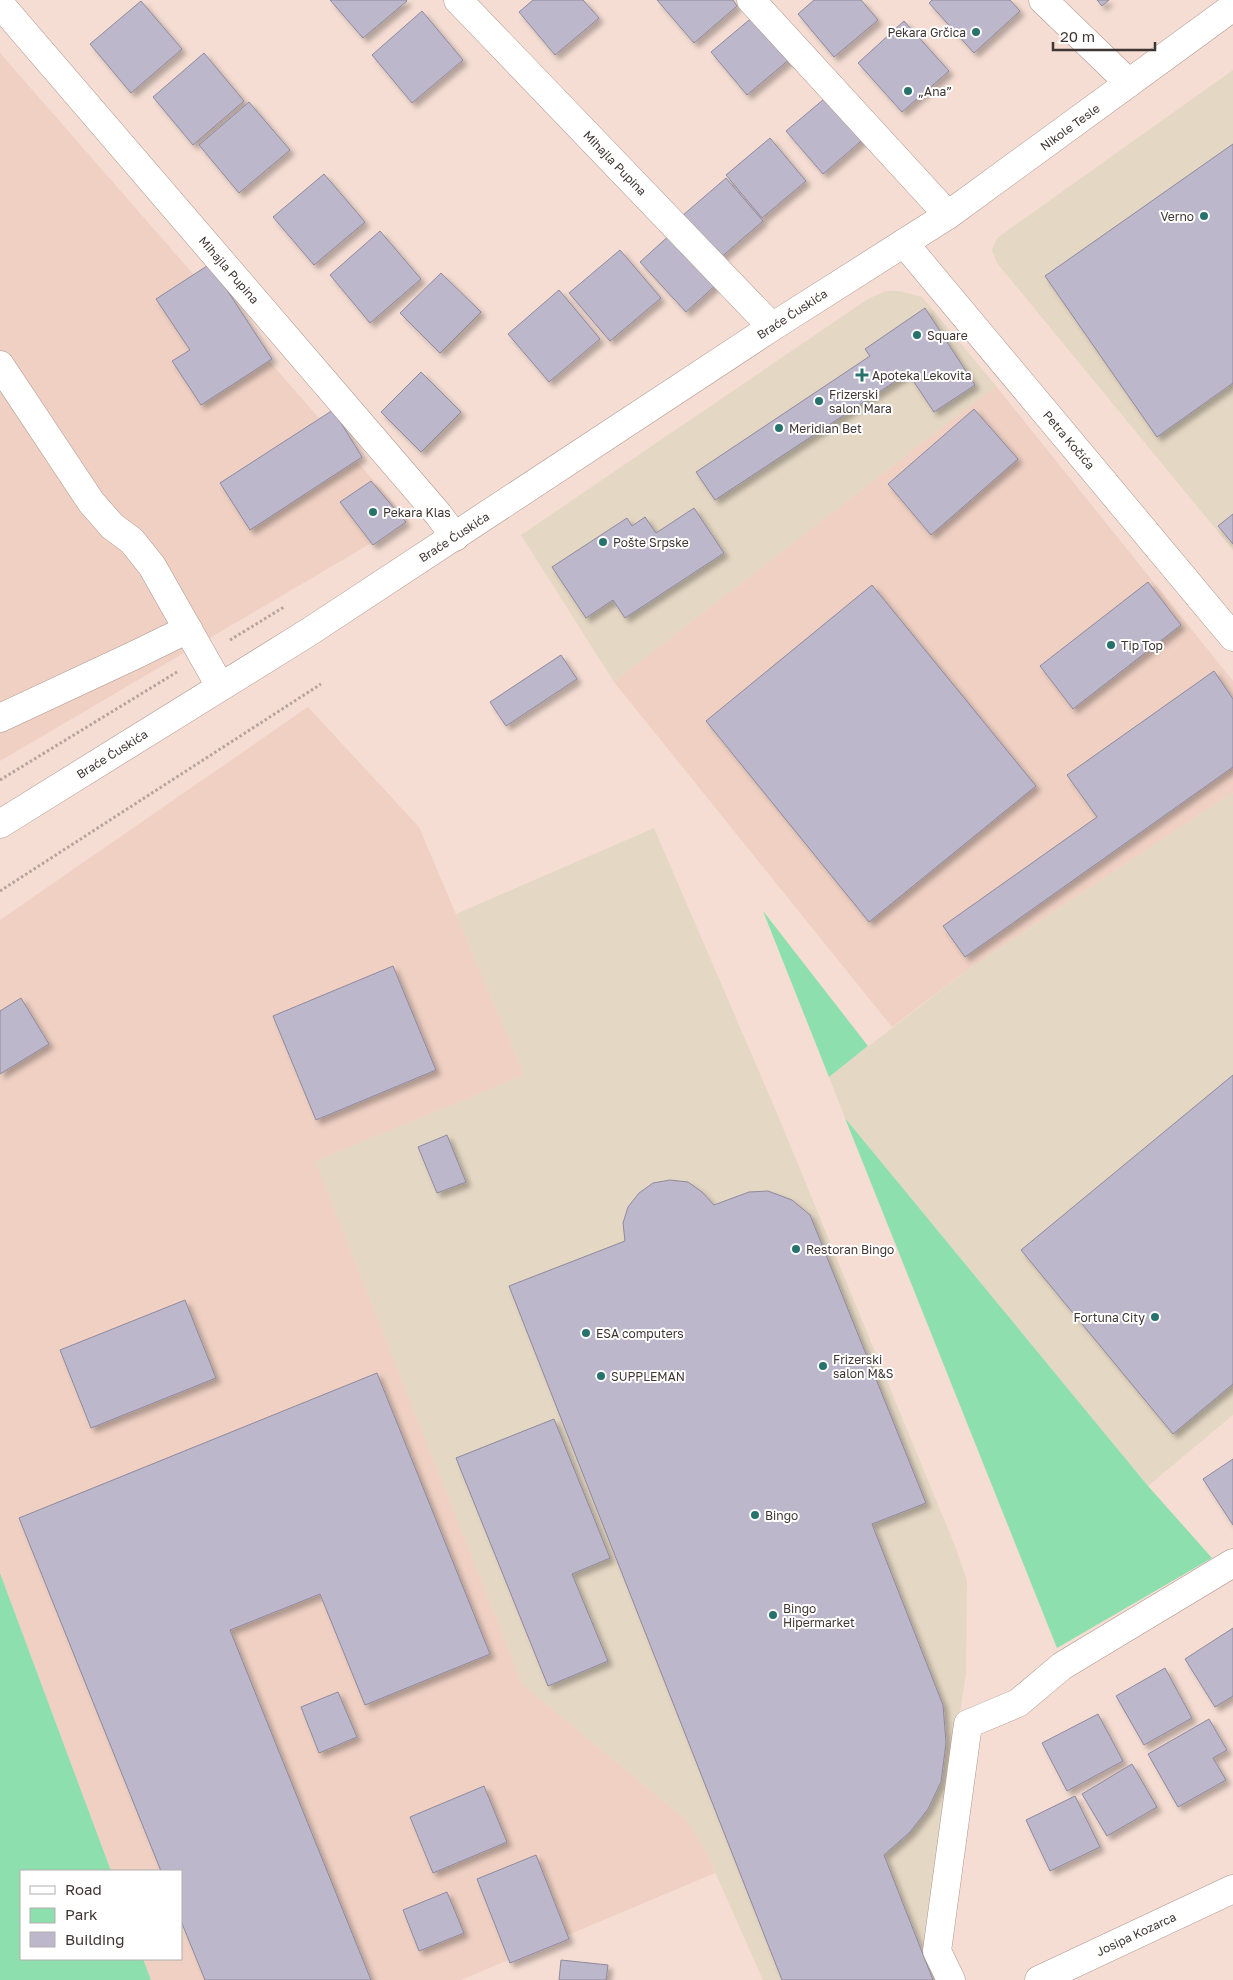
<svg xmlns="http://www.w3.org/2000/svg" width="1233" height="1980" font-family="'Golos Text',sans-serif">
  <defs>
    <filter id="shadow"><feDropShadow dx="4.5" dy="4.5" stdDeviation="2.5" flood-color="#0004"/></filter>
  </defs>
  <rect width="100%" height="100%" fill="#f5ddd3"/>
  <g fill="#e4d7c3">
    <path d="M 1233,70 L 1233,550 L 997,263 L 992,250 L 997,238 Z"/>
    <path d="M 886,291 L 899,291 L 922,297 L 996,386 L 614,682 L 521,535 L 868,299 Z"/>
    <path d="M 1233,792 L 1233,1415 L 1148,1486 L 845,1118 L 829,1077 L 975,964 Z"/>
    <path d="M 654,828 L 776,1111 L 955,1546 L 967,1581 L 966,1674 L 924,1941 L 941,1980 L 763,1980 L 707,1854 L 688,1822 L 522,1684 L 315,1161 L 524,1075 L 456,914 Z"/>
  </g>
  <g fill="#efd0c3">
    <path d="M 0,53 L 409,521 L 0,761 Z"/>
    <path d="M 996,386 L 1233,681 L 1233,792 L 975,964 L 892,1027 L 614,682 Z"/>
    <path d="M 308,707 L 419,827 L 524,1075 L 315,1161 L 522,1684 L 688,1822 L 707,1854 L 715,1873 L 461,1980 L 151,1980 L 143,1959 L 181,1959 L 181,1871 L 111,1871 L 0,1573 L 0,920 Z"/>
  </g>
  <g fill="#8de0ad">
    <path d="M 763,911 L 868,1046 L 829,1077 Z"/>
    <path d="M 845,1118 L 1148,1486 L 1212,1558 L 1057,1648 Z"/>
    <path d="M 0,1573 L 111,1871 L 21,1871 L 21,1959 L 143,1959 L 151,1980 L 0,1980 Z"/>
  </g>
  <g fill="#bdb7cc" stroke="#8f899d" filter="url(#shadow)">
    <path d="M 330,0 L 406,0 L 407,1 L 363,38 Z"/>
    <path d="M 533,0 L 583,0 L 599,18 L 555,55 L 519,12 Z"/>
    <path d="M 657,0 L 733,0 L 737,6 L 694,43 Z"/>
    <path d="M 814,0 L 861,0 L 878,20 L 834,57 L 798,14 Z"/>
    <path d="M 932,0 L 1010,0 L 1020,11 L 974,53 L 929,3 Z"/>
    <path d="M 1097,0 L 1109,0 L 1102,6 Z"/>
    <path d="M 141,1 L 182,49 L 131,93 L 90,44 Z"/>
    <path d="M 422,11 L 463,60 L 412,103 L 372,55 Z"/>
    <path d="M 755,15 L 791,58 L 747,95 L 711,52 Z"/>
    <path d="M 904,21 L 949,71 L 902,112 L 858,63 Z"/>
    <path d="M 204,53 L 244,101 L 193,145 L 153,97 Z"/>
    <path d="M 830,94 L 867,136 L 823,174 L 786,131 Z"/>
    <path d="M 249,102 L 290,150 L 239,193 L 199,145 Z"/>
    <path d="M 770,138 L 806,181 L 762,218 L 726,175 Z"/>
    <path d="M 1233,144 L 1233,383 L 1157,437 L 1045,276 Z"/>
    <path d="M 324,174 L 365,222 L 314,265 L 273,217 Z"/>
    <path d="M 726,178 L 763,221 L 719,259 L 682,216 Z"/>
    <path d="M 380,231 L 421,279 L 370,323 L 330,275 Z"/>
    <path d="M 672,233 L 718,283 L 686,312 L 640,262 Z"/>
    <path d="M 620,250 L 661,298 L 610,341 L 569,293 Z"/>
    <path d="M 210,264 L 272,359 L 201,405 L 172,361 L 190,350 L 156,299 Z"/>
    <path d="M 441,273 L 481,312 L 440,353 L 400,313 Z"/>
    <path d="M 559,290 L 600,339 L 549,382 L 508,334 Z"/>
    <path d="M 925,308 L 975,385 L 934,412 L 908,373 L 715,500 L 696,472 L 870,356 L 865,349 Z"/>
    <path d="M 421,372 L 461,412 L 421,452 L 381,412 Z"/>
    <path d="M 974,409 L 1018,459 L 931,535 L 888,484 Z"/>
    <path d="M 333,410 L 362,457 L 250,530 L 220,483 Z"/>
    <path d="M 371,481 L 406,522 L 373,545 L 340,502 Z"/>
    <path d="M 694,508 L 724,553 L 625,618 L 613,600 L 586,618 L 552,567 L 627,518 L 632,526 L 645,517 L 656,533 Z"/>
    <path d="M 1233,514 L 1233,544 L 1218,526 Z"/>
    <path d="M 1148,582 L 1181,625 L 1073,709 L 1040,666 Z"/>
    <path d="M 872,585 L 1036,786 L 869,922 L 706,721 Z"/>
    <path d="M 561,655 L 577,679 L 506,726 L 490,702 Z"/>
    <path d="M 1214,671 L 1233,699 L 1233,767 L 965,957 L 943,926 L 1097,817 L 1067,775 Z"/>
    <path d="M 393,966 L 436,1070 L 316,1120 L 273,1016 Z"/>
    <path d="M 21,998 L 49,1044 L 0,1074 L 0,1011 Z"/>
    <path d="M 1233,1075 L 1233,1384 L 1173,1434 L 1021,1250 Z"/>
    <path d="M 447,1135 L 466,1182 L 437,1193 L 418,1147 Z"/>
    <path d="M 670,1180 L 688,1182 L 702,1192 L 714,1205 L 749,1192 L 768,1191 L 792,1200 L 810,1215 L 926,1503 L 872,1524 L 943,1705 L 946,1743 L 941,1782 L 928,1809 L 910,1832 L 884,1855 L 933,1980 L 782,1980 L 509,1286 L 625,1241 L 623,1223 L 628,1207 L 639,1193 L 653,1183 Z"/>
    <path d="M 185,1300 L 216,1378 L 91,1428 L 60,1350 Z"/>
    <path d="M 377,1373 L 490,1654 L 365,1705 L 320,1594 L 230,1630 L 371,1980 L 205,1980 L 181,1921 L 181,1871 L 161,1871 L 19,1518 Z"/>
    <path d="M 554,1419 L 610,1558 L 572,1574 L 608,1661 L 548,1686 L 456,1458 Z"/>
    <path d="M 1233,1459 L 1233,1525 L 1203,1479 Z"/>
    <path d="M 1233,1628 L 1233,1696 L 1215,1707 L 1185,1659 Z"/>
    <path d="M 1165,1668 L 1192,1718 L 1144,1745 L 1116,1696 Z"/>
    <path d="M 338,1692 L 357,1737 L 319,1753 L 301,1707 Z"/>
    <path d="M 1098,1714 L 1123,1761 L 1067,1791 L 1042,1743 Z"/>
    <path d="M 1209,1719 L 1227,1750 L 1213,1758 L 1226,1780 L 1178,1807 L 1148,1754 Z"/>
    <path d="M 1132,1764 L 1157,1807 L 1107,1836 L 1082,1794 Z"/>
    <path d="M 484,1786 L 507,1842 L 433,1873 L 410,1817 Z"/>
    <path d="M 1075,1796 L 1100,1847 L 1050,1871 L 1026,1820 Z"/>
    <path d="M 536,1855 L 569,1939 L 510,1963 L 477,1879 Z"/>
    <path d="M 447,1892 L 464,1933 L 419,1951 L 403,1910 Z"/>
    <path d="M 561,1960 L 608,1965 L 606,1980 L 559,1980 Z"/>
  </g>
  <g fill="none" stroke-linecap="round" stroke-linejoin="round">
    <defs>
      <g id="minor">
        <path d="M 458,0 L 772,327"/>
        <path d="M 751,0 L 948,215"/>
        <path d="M 1043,0 L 1129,83"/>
        <path d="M 0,4 L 438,514 L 455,537"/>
        <path d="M 904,243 L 1233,637"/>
        <path d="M 0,365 L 91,502 L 112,526 L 132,541 L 152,566 L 220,686"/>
        <path d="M 0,718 L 137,654 L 188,629"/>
        <path d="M 951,1980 L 937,1951 L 968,1724 L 1018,1703 L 1062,1666 L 1233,1563"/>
        <path d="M 1039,1980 L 1233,1889"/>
      </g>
      <path id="major" d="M 0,824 L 309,632 L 772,327 L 948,215 L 1233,7"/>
    </defs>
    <use href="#minor" stroke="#ac968d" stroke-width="29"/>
    <use href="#major" stroke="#ac968d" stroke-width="29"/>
    <g stroke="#b6a39b" stroke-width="3" stroke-dasharray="2.5 2.5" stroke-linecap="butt">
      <path d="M 230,640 L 284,607"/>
      <path d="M 0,780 L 177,672"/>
      <path d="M 0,891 L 321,684"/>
    </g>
    <use href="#minor" stroke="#fff" stroke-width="28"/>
    <use href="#major" stroke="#fff" stroke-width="28"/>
  </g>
  <g fill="#28726e" stroke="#fff" stroke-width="2">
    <circle cx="976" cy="32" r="5"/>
    <circle cx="908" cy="91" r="5"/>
    <circle cx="1204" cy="216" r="5"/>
    <circle cx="917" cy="335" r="5"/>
    <path d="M859.5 367.5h5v5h5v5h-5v5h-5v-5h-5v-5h5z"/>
    <circle cx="819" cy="401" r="5"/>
    <circle cx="779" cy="428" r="5"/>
    <circle cx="373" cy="512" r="5"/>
    <circle cx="603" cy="542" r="5"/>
    <circle cx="1111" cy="645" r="5"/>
    <circle cx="796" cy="1249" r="5"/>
    <circle cx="1155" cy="1317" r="5"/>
    <circle cx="586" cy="1333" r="5"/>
    <circle cx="823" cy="1366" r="5"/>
    <circle cx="601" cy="1376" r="5"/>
    <circle cx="755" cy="1515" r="5"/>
    <circle cx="773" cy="1615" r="5"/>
  </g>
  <g text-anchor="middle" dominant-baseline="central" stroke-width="4" stroke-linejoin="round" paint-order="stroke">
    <g font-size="12" fill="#3f3532" stroke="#fff" text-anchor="start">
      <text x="966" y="32" text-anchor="end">Pekara Grčica</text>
      <text x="918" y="91">„Ana”</text>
      <text x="1194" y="216" text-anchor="end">Verno</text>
      <text x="927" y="335">Square</text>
      <text x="872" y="375">Apoteka Lekovita</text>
      <text x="829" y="394">Frizerski<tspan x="829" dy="14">salon Mara</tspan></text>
      <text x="789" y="428">Meridian Bet</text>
      <text x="383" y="512">Pekara Klas</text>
      <text x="613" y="542">Pošte Srpske</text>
      <text x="1121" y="645">Tip Top</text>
      <text x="806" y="1249">Restoran Bingo</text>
      <text x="1145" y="1317" text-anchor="end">Fortuna City</text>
      <text x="596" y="1333">ESA computers</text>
      <text x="833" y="1359">Frizerski<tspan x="833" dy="14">salon M&amp;S</tspan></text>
      <text x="611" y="1376">SUPPLEMAN</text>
      <text x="765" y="1515">Bingo</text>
      <text x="783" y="1608">Bingo<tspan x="783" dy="14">Hipermarket</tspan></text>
    </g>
    <g font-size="12" fill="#3f3532" stroke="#fff">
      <text transform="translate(1070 127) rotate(-36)">Nikole Tesle</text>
      <text transform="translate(615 163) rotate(46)">Mihajla Pupina</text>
      <text transform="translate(229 270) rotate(49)">Mihajla Pupina</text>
      <text transform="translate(792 314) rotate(-33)">Braće Ćuskića</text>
      <text transform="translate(1069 440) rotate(50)">Petra Kočića</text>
      <text transform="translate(454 537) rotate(-33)">Braće Ćuskića</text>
      <text transform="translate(112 754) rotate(-32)">Braće Ćuskića</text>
      <text transform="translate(1136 1934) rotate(-25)">Josipa Kozarca</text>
    </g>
  </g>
  <rect x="20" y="1870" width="162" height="90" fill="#ffffff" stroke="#b2aead"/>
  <rect x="30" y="1886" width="25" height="8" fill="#ffffff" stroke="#b2aead"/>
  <text x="65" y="1895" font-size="15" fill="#3f3532">Road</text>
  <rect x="30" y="1908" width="25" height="15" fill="#8de0ad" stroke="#b2aead"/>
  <text x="65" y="1920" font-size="15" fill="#3f3532">Park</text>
  <rect x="30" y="1932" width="25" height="15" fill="#bdb7cc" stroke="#b2aead"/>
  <text x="65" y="1945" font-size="15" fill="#3f3532">Building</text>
  <path d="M1053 42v8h102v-8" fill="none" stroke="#3f3532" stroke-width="2.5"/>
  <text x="1060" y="42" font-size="15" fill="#3f3532" stroke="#ffffff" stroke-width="4" paint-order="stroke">20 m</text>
</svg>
